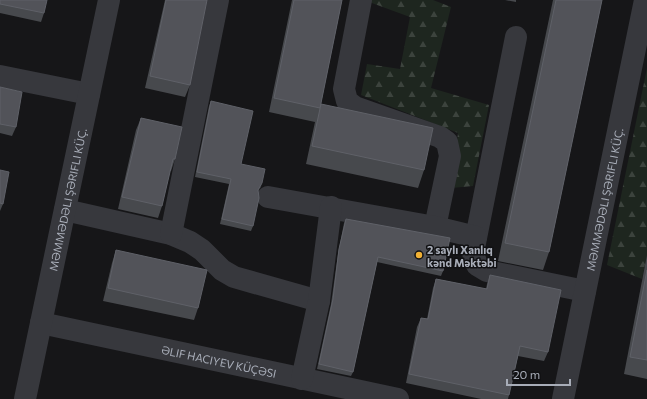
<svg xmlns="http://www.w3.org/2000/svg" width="647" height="399" font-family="Commissioner,sans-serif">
  <defs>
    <pattern id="forest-firs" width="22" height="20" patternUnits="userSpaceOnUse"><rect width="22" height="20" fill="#1e261f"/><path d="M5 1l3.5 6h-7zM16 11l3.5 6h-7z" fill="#3c433d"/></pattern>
  </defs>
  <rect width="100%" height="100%" fill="#161618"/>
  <g fill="url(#forest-firs)">
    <path d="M 370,0 L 433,0 L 451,7 L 431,88 L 489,105 L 473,186 L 451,188 L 458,133 L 361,95 L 367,64 L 400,69 L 410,17 L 369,2 Z"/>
    <path d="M 647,68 L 647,255 L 642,279 L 607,265 Z"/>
  </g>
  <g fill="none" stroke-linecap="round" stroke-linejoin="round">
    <g stroke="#37383d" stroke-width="22">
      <path d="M 361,0 L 344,89 L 347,101 L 355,107 L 440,137 L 447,142 L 450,156 L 435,227"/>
      <path d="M 516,37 L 473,253 L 477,265 L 487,271 L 585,291"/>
      <path d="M 0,76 L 89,94"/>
      <path d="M 268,197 L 435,227 L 476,237"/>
      <path d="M 65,210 L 171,234 L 190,242 L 202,250 L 222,270 L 234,277 L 319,301"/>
      <path d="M 171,234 L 218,0"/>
      <path id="s1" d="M 41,323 L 398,399"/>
      <path d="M 302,379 L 319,301 L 331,207"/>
      <path id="s2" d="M 25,399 L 109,0"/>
      <path id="s3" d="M 563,399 L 645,0"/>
    </g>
  </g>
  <g fill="#47494d">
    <path d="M 0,0 L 44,13 L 41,22 L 0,13 Z"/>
    <path d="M 165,0 L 207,0 L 190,85 L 185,97 L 145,88 Z"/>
    <path d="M 292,0 L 342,0 L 320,108 L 424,170 L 418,188 L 306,164 L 315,122 L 269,112 Z"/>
    <path d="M 505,0 L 516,0 L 516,2 Z"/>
    <path d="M 553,0 L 602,0 L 549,252 L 543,270 L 498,261 Z"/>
    <path d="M 0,87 L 16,127 L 12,136 L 0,133 Z"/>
    <path d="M 211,101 L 241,164 L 261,187 L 258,191 L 253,226 L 251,231 L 220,224 L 229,184 L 195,177 L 209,106 Z"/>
    <path d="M 141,118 L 175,159 L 171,171 L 170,171 L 162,206 L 158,218 L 118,209 L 136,130 Z"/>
    <path d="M 0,170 L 3,204 L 0,211 Z"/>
    <path d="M 346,219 L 443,271 L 441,276 L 377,262 L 353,372 L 351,376 L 317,369 L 331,304 L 338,254 L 344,223 Z"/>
    <path d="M 116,250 L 198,308 L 194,320 L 103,301 L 112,263 Z"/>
    <path d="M 647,255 L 647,379 L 624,374 Z"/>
    <path d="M 490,275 L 548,352 L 544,361 L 518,356 L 508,399 L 481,399 L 406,383 L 417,327 L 421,318 L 427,319 L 433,288 L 436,279 L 486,289 L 487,284 Z"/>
  </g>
  <path fill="#2f3033" d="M 262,183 L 261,187 L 256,194 L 258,190 Z"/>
  <g fill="#525359" stroke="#5f6168">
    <path d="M 0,0 L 47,0 L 44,13 L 0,4 Z"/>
    <path d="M 166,0 L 207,0 L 190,85 L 150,76 Z"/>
    <path d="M 294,0 L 342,0 L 320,108 L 274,98 Z"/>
    <path d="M 556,0 L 602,0 L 549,252 L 505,243 Z"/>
    <path d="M 0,87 L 22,92 L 16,127 L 0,124 Z"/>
    <path d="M 211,101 L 253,111 L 241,164 L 265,169 L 262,183 L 258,190 L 259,198 L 253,226 L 222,219 L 231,179 L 197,172 Z"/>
    <path d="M 321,104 L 433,128 L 424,170 L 312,146 Z"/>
    <path d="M 141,118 L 182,127 L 175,159 L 173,159 L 162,206 L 122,197 Z"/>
    <path d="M 0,170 L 9,172 L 3,204 L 0,203 Z"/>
    <path d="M 346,219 L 450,238 L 443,271 L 378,257 L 353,372 L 319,364 L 333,299 L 339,249 Z"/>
    <path d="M 116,250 L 207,270 L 198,308 L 108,288 Z"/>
    <path d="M 647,270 L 647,360 L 630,357 Z"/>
    <path d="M 490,275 L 561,290 L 548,352 L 520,346 L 509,395 L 409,374 L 421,318 L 428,319 L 436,279 L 487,289 Z"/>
  </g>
  <circle fill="#f2b134" stroke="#111113" stroke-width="1.5" cx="419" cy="255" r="4"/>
  <g text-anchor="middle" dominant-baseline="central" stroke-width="3" stroke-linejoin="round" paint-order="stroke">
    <g font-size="11" fill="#a8adb8" stroke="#111113">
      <text stroke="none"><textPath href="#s2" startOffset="204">MƏMMƏDƏLI ŞƏRIFLI KÜÇ.</textPath></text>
      <text stroke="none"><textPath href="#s3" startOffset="204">MƏMMƏDƏLI ŞƏRIFLI KÜÇ.</textPath></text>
      <text stroke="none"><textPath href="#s1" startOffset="182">ƏLIF HACIYEV KÜÇƏSI</textPath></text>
    </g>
    <g font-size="11" font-weight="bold" fill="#a8adb8" stroke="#111113" text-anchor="start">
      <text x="427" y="249">2 saylı Xanlıq<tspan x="427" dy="13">kənd Məktəbi</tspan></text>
    </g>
  </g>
  <path d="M507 379v6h63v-6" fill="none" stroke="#a8adb8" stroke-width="2"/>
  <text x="513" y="379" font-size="12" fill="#a8adb8" stroke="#111113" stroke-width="3" paint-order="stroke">20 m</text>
</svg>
